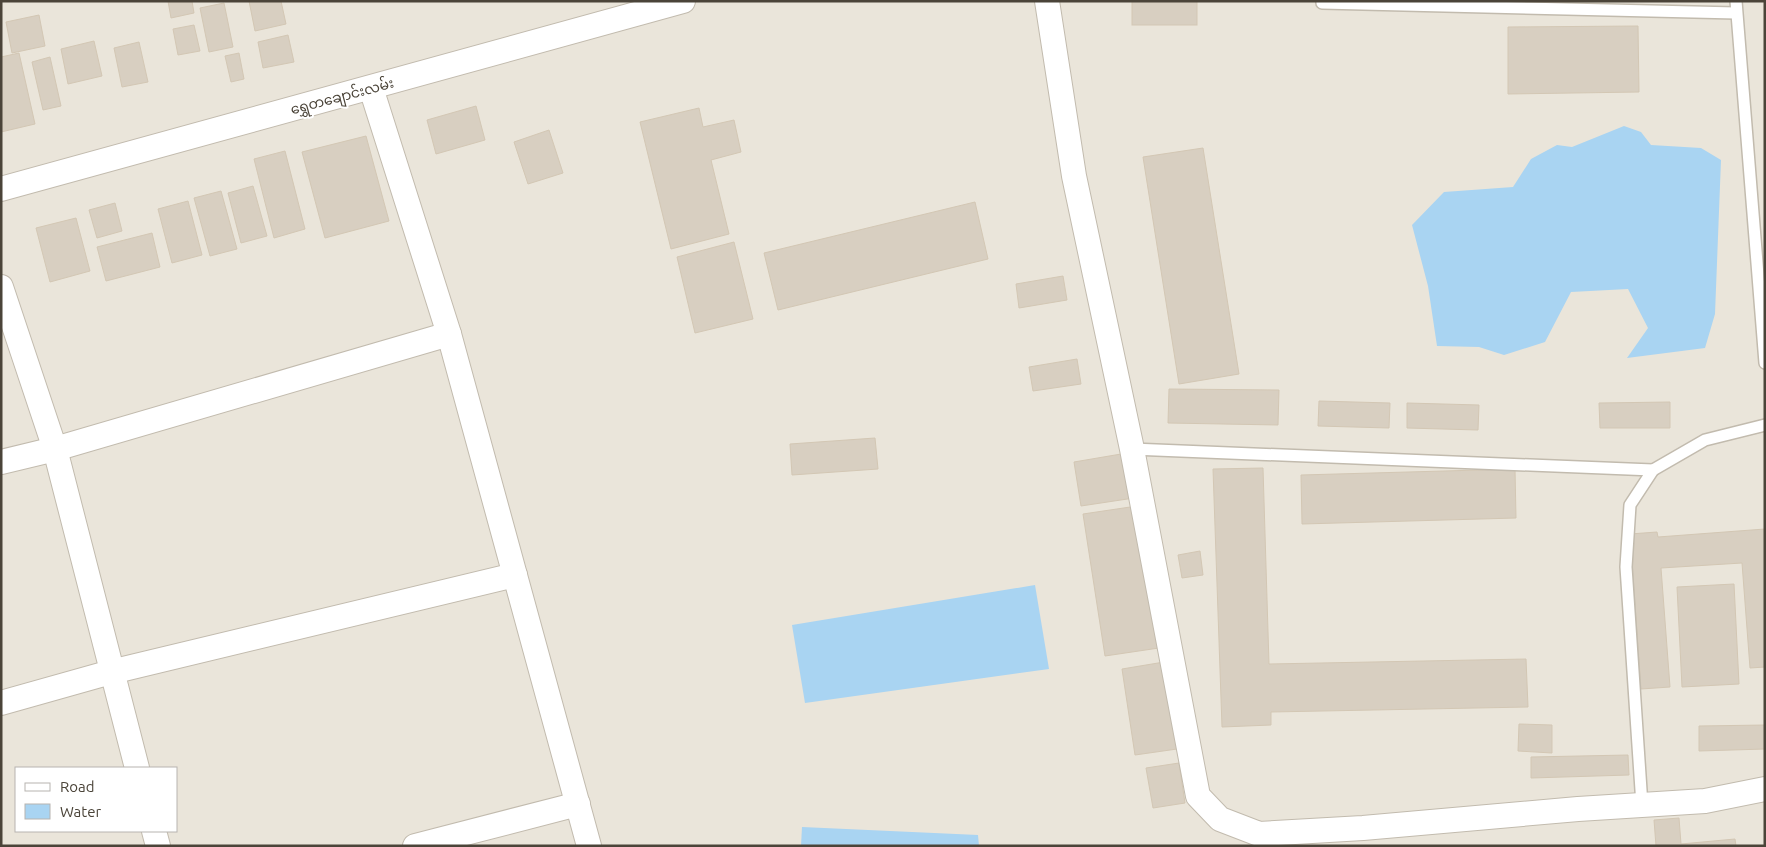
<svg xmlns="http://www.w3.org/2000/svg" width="1766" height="847" font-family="Ubuntu,'Noto Sans Myanmar',sans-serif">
  <rect width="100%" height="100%" fill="#f6f3ec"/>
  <path fill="#eae5da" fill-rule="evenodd" d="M 1,1 L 1765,1 L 1765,846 L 1,846 ZM 16,768 L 176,768 L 176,831 L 16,831 Z"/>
  <g fill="#a9d4f2">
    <path d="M 1624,126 L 1641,132 L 1651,145 L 1701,148 L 1721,160 L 1715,314 L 1705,348 L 1627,358 L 1648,328 L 1628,289 L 1571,292 L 1545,342 L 1504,355 L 1479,347 L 1437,346 L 1428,286 L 1412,225 L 1444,192 L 1513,187 L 1531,159 L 1557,145 L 1572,147 Z"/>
    <path d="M 1035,585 L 1049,669 L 805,703 L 792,625 Z"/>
    <path d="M 802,827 L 978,835 L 979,846 L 801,846 Z"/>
  </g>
  <g fill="#d8cfc1" stroke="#d3c7b4">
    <path d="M 168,1 L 192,1 L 194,13 L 171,18 Z"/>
    <path d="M 249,1 L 281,1 L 286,24 L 255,31 Z"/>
    <rect x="1132" y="1" width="65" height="24"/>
    <path d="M 224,3 L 233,47 L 209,52 L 200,8 Z"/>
    <path d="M 39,15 L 45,46 L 12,53 L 6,22 Z"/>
    <path d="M 194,25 L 200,51 L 178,55 L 173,29 Z"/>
    <path d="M 1638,26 L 1639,92 L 1508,94 L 1508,27 Z"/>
    <path d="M 288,35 L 294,62 L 263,68 L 258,42 Z"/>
    <path d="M 94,41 L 102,76 L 68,84 L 61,49 Z"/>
    <path d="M 139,42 L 148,82 L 122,87 L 114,48 Z"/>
    <path d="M 19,53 L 35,124 L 1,132 L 1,57 Z"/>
    <path d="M 239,53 L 244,79 L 231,82 L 225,56 Z"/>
    <path d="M 50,57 L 61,106 L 43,110 L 32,62 Z"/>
    <path d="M 476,106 L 485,140 L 436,154 L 427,120 Z"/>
    <path d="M 699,108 L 703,127 L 734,120 L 741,152 L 711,160 L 729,234 L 671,249 L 640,122 Z"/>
    <path d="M 549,130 L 563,173 L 528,184 L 514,142 Z"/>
    <path d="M 366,136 L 389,221 L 325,238 L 302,152 Z"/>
    <path d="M 1203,148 L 1239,374 L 1179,384 L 1143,157 Z"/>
    <path d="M 285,151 L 305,229 L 274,238 L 254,159 Z"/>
    <path d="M 253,186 L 267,236 L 241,243 L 228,193 Z"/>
    <path d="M 221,191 L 237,249 L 210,256 L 194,198 Z"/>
    <path d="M 188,201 L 202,255 L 172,263 L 158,209 Z"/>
    <path d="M 975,202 L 988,259 L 778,310 L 764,253 Z"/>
    <path d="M 115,203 L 122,231 L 97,238 L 89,210 Z"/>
    <path d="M 76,218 L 90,271 L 50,282 L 36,228 Z"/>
    <path d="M 152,233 L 160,267 L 106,281 L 97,247 Z"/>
    <path d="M 734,242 L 753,319 L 695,333 L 677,257 Z"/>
    <path d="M 1063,276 L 1067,300 L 1019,308 L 1016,284 Z"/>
    <path d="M 1077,359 L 1081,384 L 1033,391 L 1029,367 Z"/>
    <path d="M 1169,389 L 1279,390 L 1278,425 L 1168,423 Z"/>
    <path d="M 1319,401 L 1390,403 L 1389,428 L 1318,426 Z"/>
    <path d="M 1670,402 L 1670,428 L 1600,428 L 1599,403 Z"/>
    <path d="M 1407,403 L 1479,405 L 1478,430 L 1407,428 Z"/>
    <path d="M 875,438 L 878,469 L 792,475 L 790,444 Z"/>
    <path d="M 1127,453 L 1134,498 L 1081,506 L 1074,462 Z"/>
    <path d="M 1263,468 L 1269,664 L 1526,659 L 1528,707 L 1271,712 L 1271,725 L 1222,727 L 1213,469 Z"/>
    <path d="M 1515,469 L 1516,518 L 1302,524 L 1301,475 Z"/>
    <path d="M 1137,506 L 1159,648 L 1105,656 L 1083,514 Z"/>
    <path d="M 1765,529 L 1765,667 L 1750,668 L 1742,563 L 1661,568 L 1670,687 L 1641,689 L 1630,534 L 1657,532 L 1658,537 Z"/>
    <path d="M 1200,551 L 1203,575 L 1182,578 L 1178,555 Z"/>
    <path d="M 1734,584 L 1739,684 L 1682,687 L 1677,587 Z"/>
    <path d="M 1164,662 L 1177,749 L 1135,755 L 1122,669 Z"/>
    <path d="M 1519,724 L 1552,725 L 1552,753 L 1518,751 Z"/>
    <path d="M 1765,725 L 1765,749 L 1699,751 L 1699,726 Z"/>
    <path d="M 1628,755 L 1629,775 L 1531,778 L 1531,757 Z"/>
    <path d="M 1179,763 L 1185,803 L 1153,808 L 1146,768 Z"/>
    <path d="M 1679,818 L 1681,844 L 1735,839 L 1736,846 L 1656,846 L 1654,820 Z"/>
  </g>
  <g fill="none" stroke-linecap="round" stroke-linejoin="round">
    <defs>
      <g id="lane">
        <path d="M 1736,1 L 1765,363"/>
        <path d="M 1322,3 L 1736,13"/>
        <path d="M 1132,449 L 1653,470"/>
        <path d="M 1642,805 L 1626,567 L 1630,505 L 1653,470 L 1705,440 L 1765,425"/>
      </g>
      <g id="street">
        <path d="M 1047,1 L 1074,176 L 1132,449 L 1198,796 L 1220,819 L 1259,834 L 1363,828 L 1578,809 L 1705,801 L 1765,789"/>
        <path d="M 371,88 L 449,334 L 589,846"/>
        <path d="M 1,189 L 683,1"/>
        <path d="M 1,287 L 55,449 L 137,768"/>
        <path d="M 1,462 L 55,449 L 449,334"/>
        <path d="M 1,703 L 111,672 L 515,575"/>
        <path d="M 154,831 L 158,846"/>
        <path d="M 415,846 L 578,804"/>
      </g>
    </defs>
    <use href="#lane" stroke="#c2bbae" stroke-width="14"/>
    <use href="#street" stroke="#c2bbae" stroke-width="26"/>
    <use href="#lane" stroke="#fff" stroke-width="11"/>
    <use href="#street" stroke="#fff" stroke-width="24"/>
  </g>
  <g text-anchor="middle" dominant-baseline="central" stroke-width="4" stroke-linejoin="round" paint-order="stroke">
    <g font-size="14" fill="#4b4439" stroke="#fff">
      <text transform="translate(342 96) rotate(-15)">ရွှေတချောင်းလမ်း</text>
    </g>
  </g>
  <rect width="1766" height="847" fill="none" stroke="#4b4439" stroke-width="5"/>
  <rect x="15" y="767" width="162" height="65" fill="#ffffff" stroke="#b7b4b0"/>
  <rect x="25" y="783" width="25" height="8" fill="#ffffff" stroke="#b7b4b0"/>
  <text x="60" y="792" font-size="15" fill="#4b4439">Road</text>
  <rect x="25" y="804" width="25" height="15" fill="#a9d4f2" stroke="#b7b4b0"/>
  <text x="60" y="817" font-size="15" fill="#4b4439">Water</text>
</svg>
